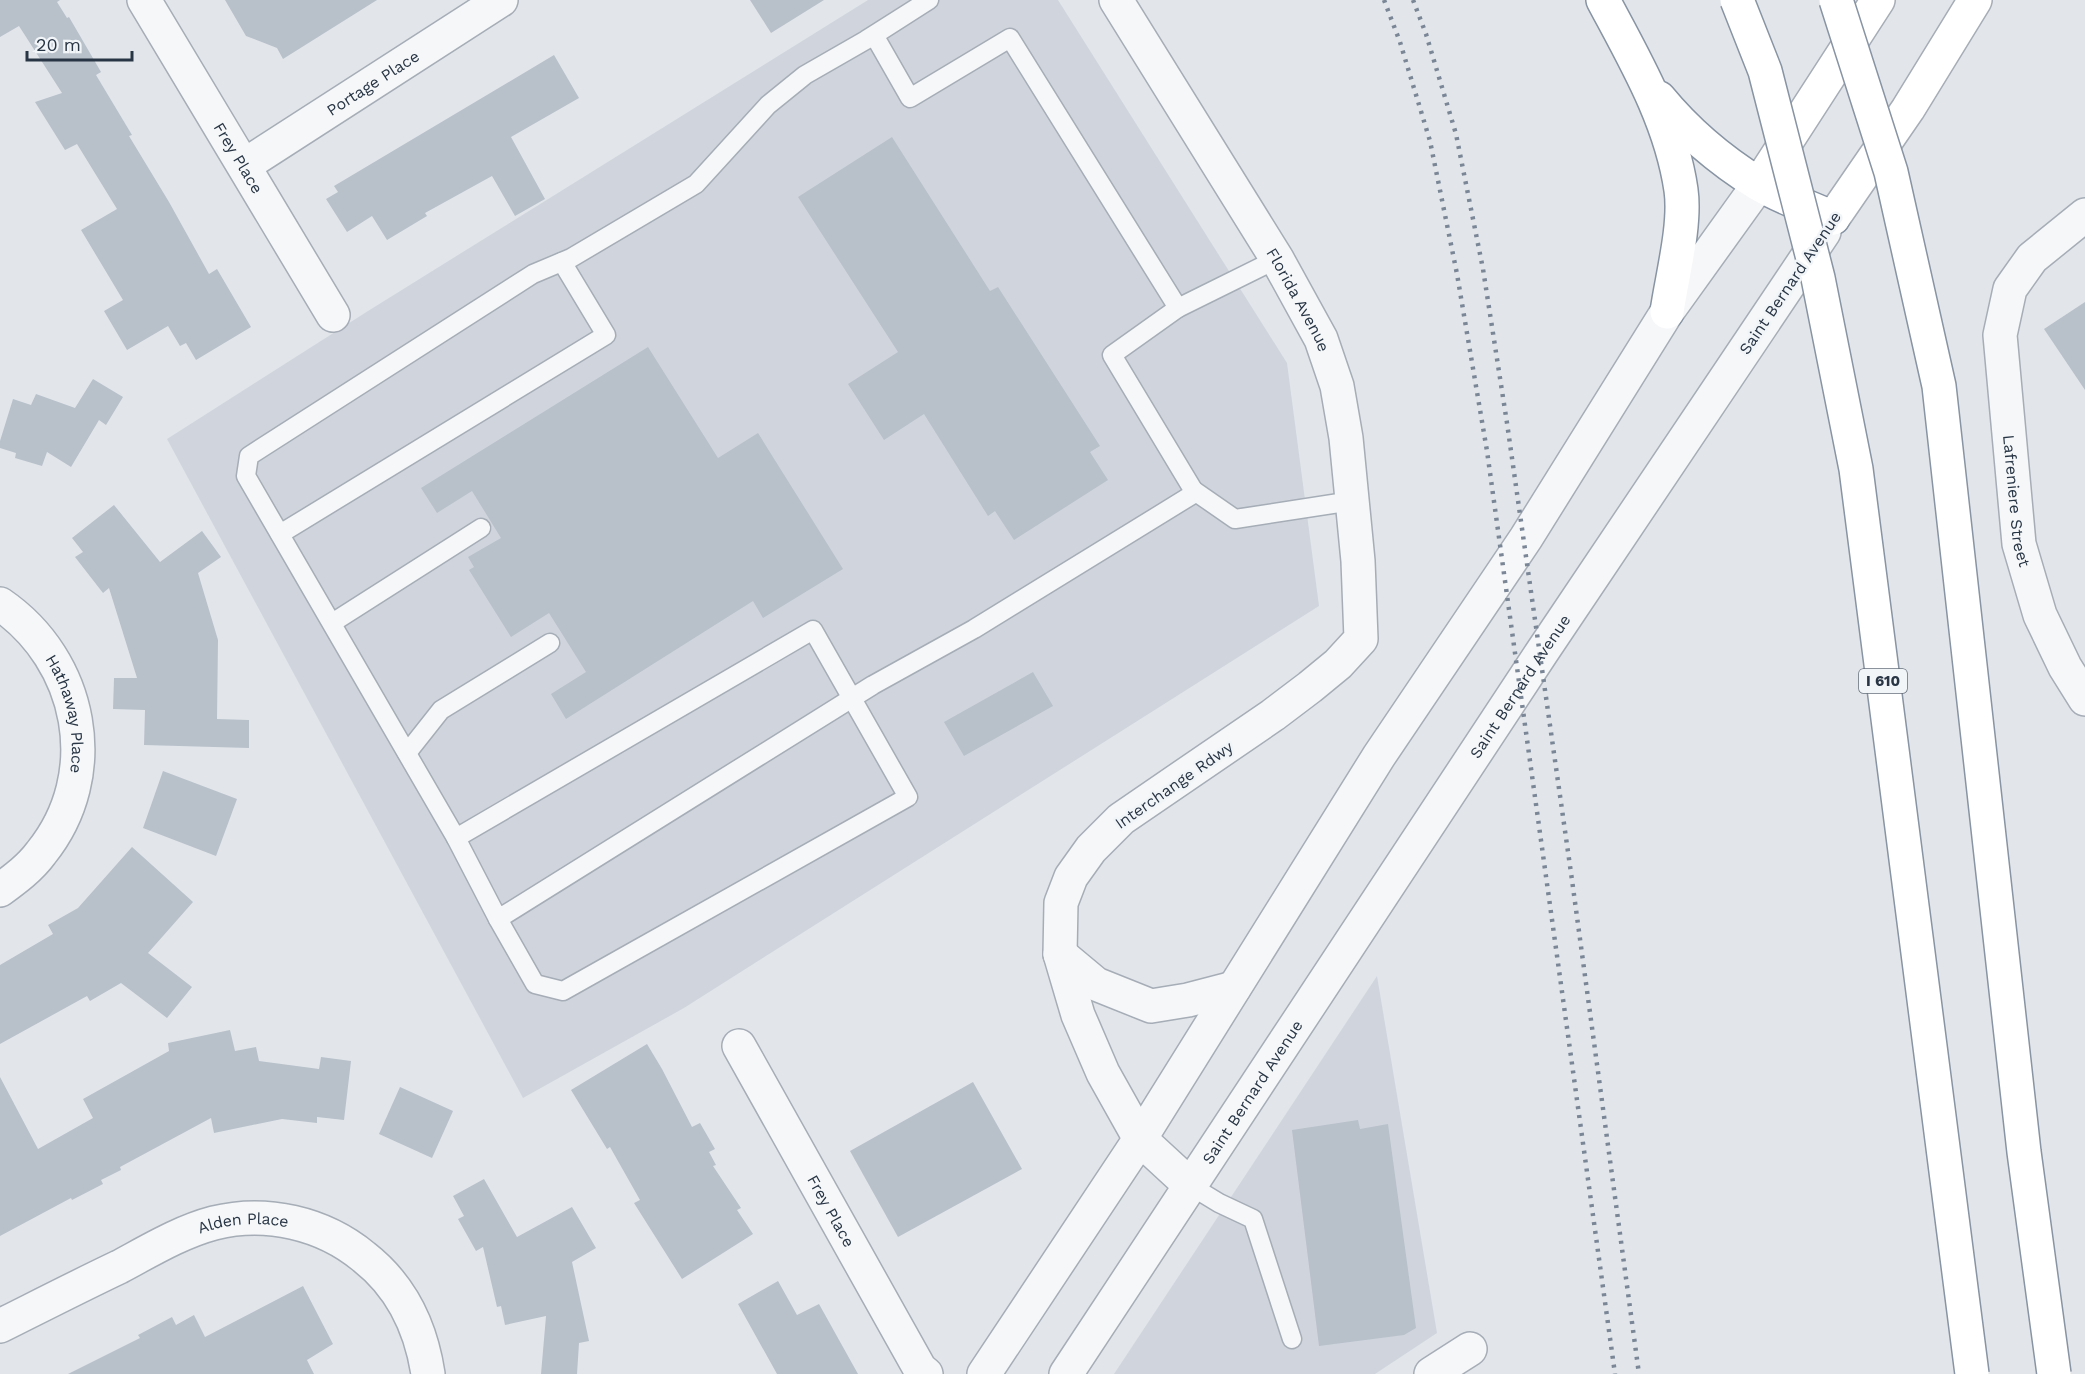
<svg xmlns="http://www.w3.org/2000/svg" width="2085" height="1374" font-family="'Work Sans',sans-serif">
  <rect width="100%" height="100%" fill="#e2e6eb"/>
  <g fill="#d0d5dd">
    <path d="M 868,0 L 1058,0 L 1287,363 L 1319,606 L 684,1008 L 523,1098 L 167,439 L 368,311 Z"/>
    <path d="M 1377,976 L 1437,1333 L 1375,1374 L 1114,1374 Z"/>
  </g>
  <g fill="#b8c0ca">
    <path d="M 0,0 L 60,0 L 57,2 L 67,18 L 69,17 L 101,72 L 96,75 L 132,135 L 129,136 L 169,202 L 209,274 L 217,269 L 251,327 L 196,360 L 186,343 L 180,346 L 168,326 L 127,350 L 104,311 L 123,300 L 81,230 L 117,209 L 77,144 L 65,150 L 35,102 L 62,93 L 19,26 L 0,37 Z"/>
    <path d="M 225,0 L 377,0 L 283,59 L 277,48 L 246,36 Z"/>
    <path d="M 750,0 L 824,0 L 771,33 Z"/>
    <path d="M 554,55 L 579,98 L 511,137 L 545,199 L 515,216 L 492,176 L 425,213 L 427,216 L 387,240 L 372,216 L 347,232 L 326,199 L 338,192 L 334,186 Z"/>
    <path d="M 892,137 L 990,291 L 998,287 L 1100,446 L 1090,452 L 1108,480 L 1014,540 L 995,511 L 988,516 L 924,414 L 884,440 L 848,384 L 898,352 L 798,197 Z"/>
    <path d="M 2085,302 L 2085,390 L 2044,329 Z"/>
    <path d="M 648,347 L 718,458 L 758,433 L 843,569 L 763,618 L 753,601 L 566,719 L 551,694 L 586,672 L 549,613 L 511,637 L 469,570 L 474,567 L 468,557 L 501,538 L 472,491 L 437,513 L 421,488 Z"/>
    <path d="M 93,379 L 123,397 L 106,425 L 99,420 L 71,467 L 47,452 L 42,466 L 15,458 L 16,453 L 0,448 L 0,441 L 13,399 L 31,405 L 36,394 L 75,408 Z"/>
    <path d="M 114,505 L 160,562 L 202,531 L 221,557 L 198,573 L 218,640 L 217,719 L 249,720 L 249,748 L 144,745 L 145,710 L 113,709 L 114,678 L 137,678 L 109,588 L 103,593 L 75,557 L 83,552 L 72,538 Z"/>
    <path d="M 1033,672 L 1053,706 L 964,756 L 944,722 Z"/>
    <path d="M 163,771 L 237,799 L 216,856 L 143,828 Z"/>
    <path d="M 132,847 L 193,902 L 148,953 L 192,987 L 167,1018 L 121,983 L 90,1001 L 87,996 L 0,1044 L 0,965 L 53,934 L 48,925 L 78,908 Z"/>
    <path d="M 230,1030 L 235,1051 L 256,1047 L 259,1061 L 319,1069 L 321,1057 L 351,1061 L 344,1120 L 317,1117 L 317,1123 L 282,1119 L 214,1133 L 211,1118 L 120,1167 L 121,1170 L 101,1180 L 103,1184 L 72,1200 L 71,1198 L 0,1236 L 0,1077 L 38,1149 L 93,1118 L 83,1099 L 169,1051 L 168,1043 Z"/>
    <path d="M 647,1044 L 662,1069 L 692,1127 L 700,1123 L 715,1149 L 709,1152 L 716,1165 L 713,1166 L 741,1208 L 737,1210 L 753,1234 L 682,1279 L 634,1203 L 640,1200 L 610,1147 L 607,1149 L 571,1090 Z"/>
    <path d="M 973,1082 L 1022,1169 L 898,1237 L 850,1151 Z"/>
    <path d="M 400,1087 L 453,1111 L 432,1158 L 379,1134 Z"/>
    <path d="M 1358,1120 L 1360,1129 L 1388,1124 L 1416,1328 L 1404,1335 L 1319,1346 L 1292,1130 Z"/>
    <path d="M 484,1179 L 517,1237 L 572,1207 L 596,1248 L 572,1262 L 589,1341 L 579,1343 L 577,1374 L 541,1374 L 546,1316 L 505,1325 L 501,1306 L 497,1307 L 483,1247 L 476,1251 L 458,1219 L 464,1216 L 453,1196 Z"/>
    <path d="M 778,1281 L 797,1315 L 819,1304 L 858,1374 L 777,1374 L 738,1304 Z"/>
    <path d="M 303,1286 L 333,1344 L 307,1360 L 314,1374 L 68,1374 L 140,1338 L 138,1335 L 172,1317 L 176,1325 L 194,1315 L 205,1337 Z"/>
  </g>
  <g fill="none" stroke-linecap="round" stroke-linejoin="round">
    <defs>
      <g id="service">
        <path d="M 874,35 L 910,98 L 1010,38 L 1178,308 L 1112,355 L 1195,493 L 974,629 L 873,685 L 498,919 L 456,838 L 246,476 L 249,456 L 533,274 L 571,258 L 696,184 L 768,105 L 805,75 L 866,40 L 874,35 L 929,0"/>
        <path d="M 1178,308 L 1277,259"/>
        <path d="M 1193,490 L 1235,519 L 1352,501"/>
        <path d="M 280,534 L 606,335 L 562,262"/>
        <path d="M 332,623 L 481,528"/>
        <path d="M 407,753 L 441,710 L 550,643"/>
        <path d="M 456,838 L 813,630 L 908,797 L 563,991 L 535,984 L 498,919"/>
        <path d="M 1191,1186 L 1219,1203 L 1253,1219 L 1292,1339"/>
      </g>
      <g id="minor">
        <path id="s1" d="M 144,0 L 333,315"/>
        <path id="s2" d="M 1116,0 L 1277,259 L 1321,339 L 1337,386 L 1346,438 L 1358,561 L 1361,639 L 1338,664 L 1310,687 L 1273,715 L 1121,819 L 1091,849 L 1071,877 L 1061,903 L 1060,954 L 1078,1015 L 1103,1073 L 1140,1139 L 1191,1186"/>
        <path id="s3" d="M 245,165 L 501,0"/>
        <path id="s4" d="M 2085,215 L 2032,258 L 2010,289 L 2000,335 L 2019,544 L 2040,615 L 2065,667 L 2085,699"/>
        <path id="s5" d="M 0,604 C 82,660 105,774 41,853 C 30,868 15,879 0,890"/>
        <path d="M 1060,954 L 1096,984 L 1151,1006 L 1188,1000 L 1234,988"/>
        <path id="s6" d="M 739,1046 L 920,1369 L 926,1374"/>
        <path id="s7" d="M 0,1326 C 40,1306 79,1286 119,1267 C 149,1251 180,1232 214,1223 C 266,1210 323,1223 364,1257 C 401,1286 421,1328 428,1374"/>
        <path d="M 1431,1374 L 1470,1349"/>
      </g>
      <g id="tertiary">
        <path d="M 984,1374 L 1140,1139 L 1379,756 L 1526,538 L 1667,312 L 1759,184"/>
        <path id="s8" d="M 1066,1374 L 1542,652 L 1824,232"/>
      </g>
      <g id="secondary">
        <path d="M 1759,184 L 1878,0"/>
        <path d="M 1833,218 L 1908,109 L 1975,0"/>
      </g>
      <g id="motorway">
        <path d="M 1603,0 C 1635,60 1671,121 1681,190 C 1686,225 1672,277 1667,312"/>
        <path d="M 1659,98 C 1687,132 1720,160 1757,183 C 1780,197 1809,207 1833,218"/>
      </g>
    </defs>
    <use href="#service" stroke="#a6adb6" stroke-width="21"/>
    <use href="#minor" stroke="#a6adb6" stroke-width="36"/>
    <use href="#tertiary" stroke="#a6adb6" stroke-width="36"/>
    <use href="#secondary" stroke="#a6adb6" stroke-width="36"/>
    <use href="#motorway" stroke="#8894a3" stroke-width="36"/>
    <use href="#service" stroke="#f5f7f9" stroke-width="18"/>
    <use href="#minor" stroke="#f5f7f9" stroke-width="33"/>
    <use href="#tertiary" stroke="#f5f7f9" stroke-width="33"/>
    <use href="#secondary" stroke="#fff" stroke-width="33"/>
    <use href="#motorway" stroke="#fff" stroke-width="33"/>
    <g stroke="#7a8696" stroke-width="4.5" stroke-dasharray="3 6" stroke-linecap="butt">
      <path d="M 1384,0 L 1400,42 L 1430,141 L 1457,274 L 1487,451 L 1615,1374"/>
      <path d="M 1413,0 L 1426,34 L 1456,134 L 1483,269 L 1507,423 L 1572,880 L 1639,1374"/>
    </g>
    <defs>
      <g id="motorway-bridge">
        <path d="M 1737,0 L 1765,71 L 1818,278 L 1856,469 L 1972,1374"/>
        <path d="M 1836,0 L 1891,172 L 1939,386 L 2024,1152 L 2054,1374"/>
      </g>
    </defs>
    <use href="#motorway-bridge" stroke="#8894a3" stroke-width="36" stroke-linecap="butt"/>
    <use href="#motorway-bridge" stroke="#fff" stroke-width="33"/>
  </g>
  <g text-anchor="middle" dominant-baseline="central" stroke-width="5" stroke-linejoin="round" paint-order="stroke">
    <rect fill="#f2f5f8" stroke="#656f7b" stroke-width="1.5" x="1859" y="669" width="48" height="24" rx="4.5"/>
    <g font-size="15" font-weight="bold" fill="#283545">
      <text x="1883" y="681">I 610</text>
    </g>
    <g font-size="16" fill="#283545" stroke="#f2f5f8">
      <text stroke="none"><textPath href="#s3" startOffset="152">Portage Place</textPath></text>
      <text stroke="none"><textPath href="#s1" startOffset="184">Frey Place</textPath></text>
      <text transform="translate(1790 283) rotate(-56)">Saint Bernard Avenue</text>
      <text stroke="none"><textPath href="#s2" startOffset="351">Florida Avenue</textPath></text>
      <text stroke="none"><textPath href="#s4" startOffset="320">Lafreniere Street</textPath></text>
      <text stroke="none"><textPath href="#s8" startOffset="824">Saint Bernard Avenue</textPath></text>
      <text stroke="none"><textPath href="#s5" startOffset="134">Hathaway Place</textPath></text>
      <text transform="translate(1174 785) rotate(-35)">Interchange Rdwy</text>
      <text stroke="none"><textPath href="#s8" startOffset="338">Saint Bernard Avenue</textPath></text>
      <text stroke="none"><textPath href="#s6" startOffset="189">Frey Place</textPath></text>
      <text stroke="none"><textPath href="#s7" startOffset="267">Alden Place</textPath></text>
    </g>
  </g>
  <path d="M27 51v9h105v-9" fill="none" stroke="#283545" stroke-width="3"/>
  <text x="36" y="51" font-size="18" fill="#283545" stroke="#f2f5f8" stroke-width="4.5" paint-order="stroke">20 m</text>
</svg>
